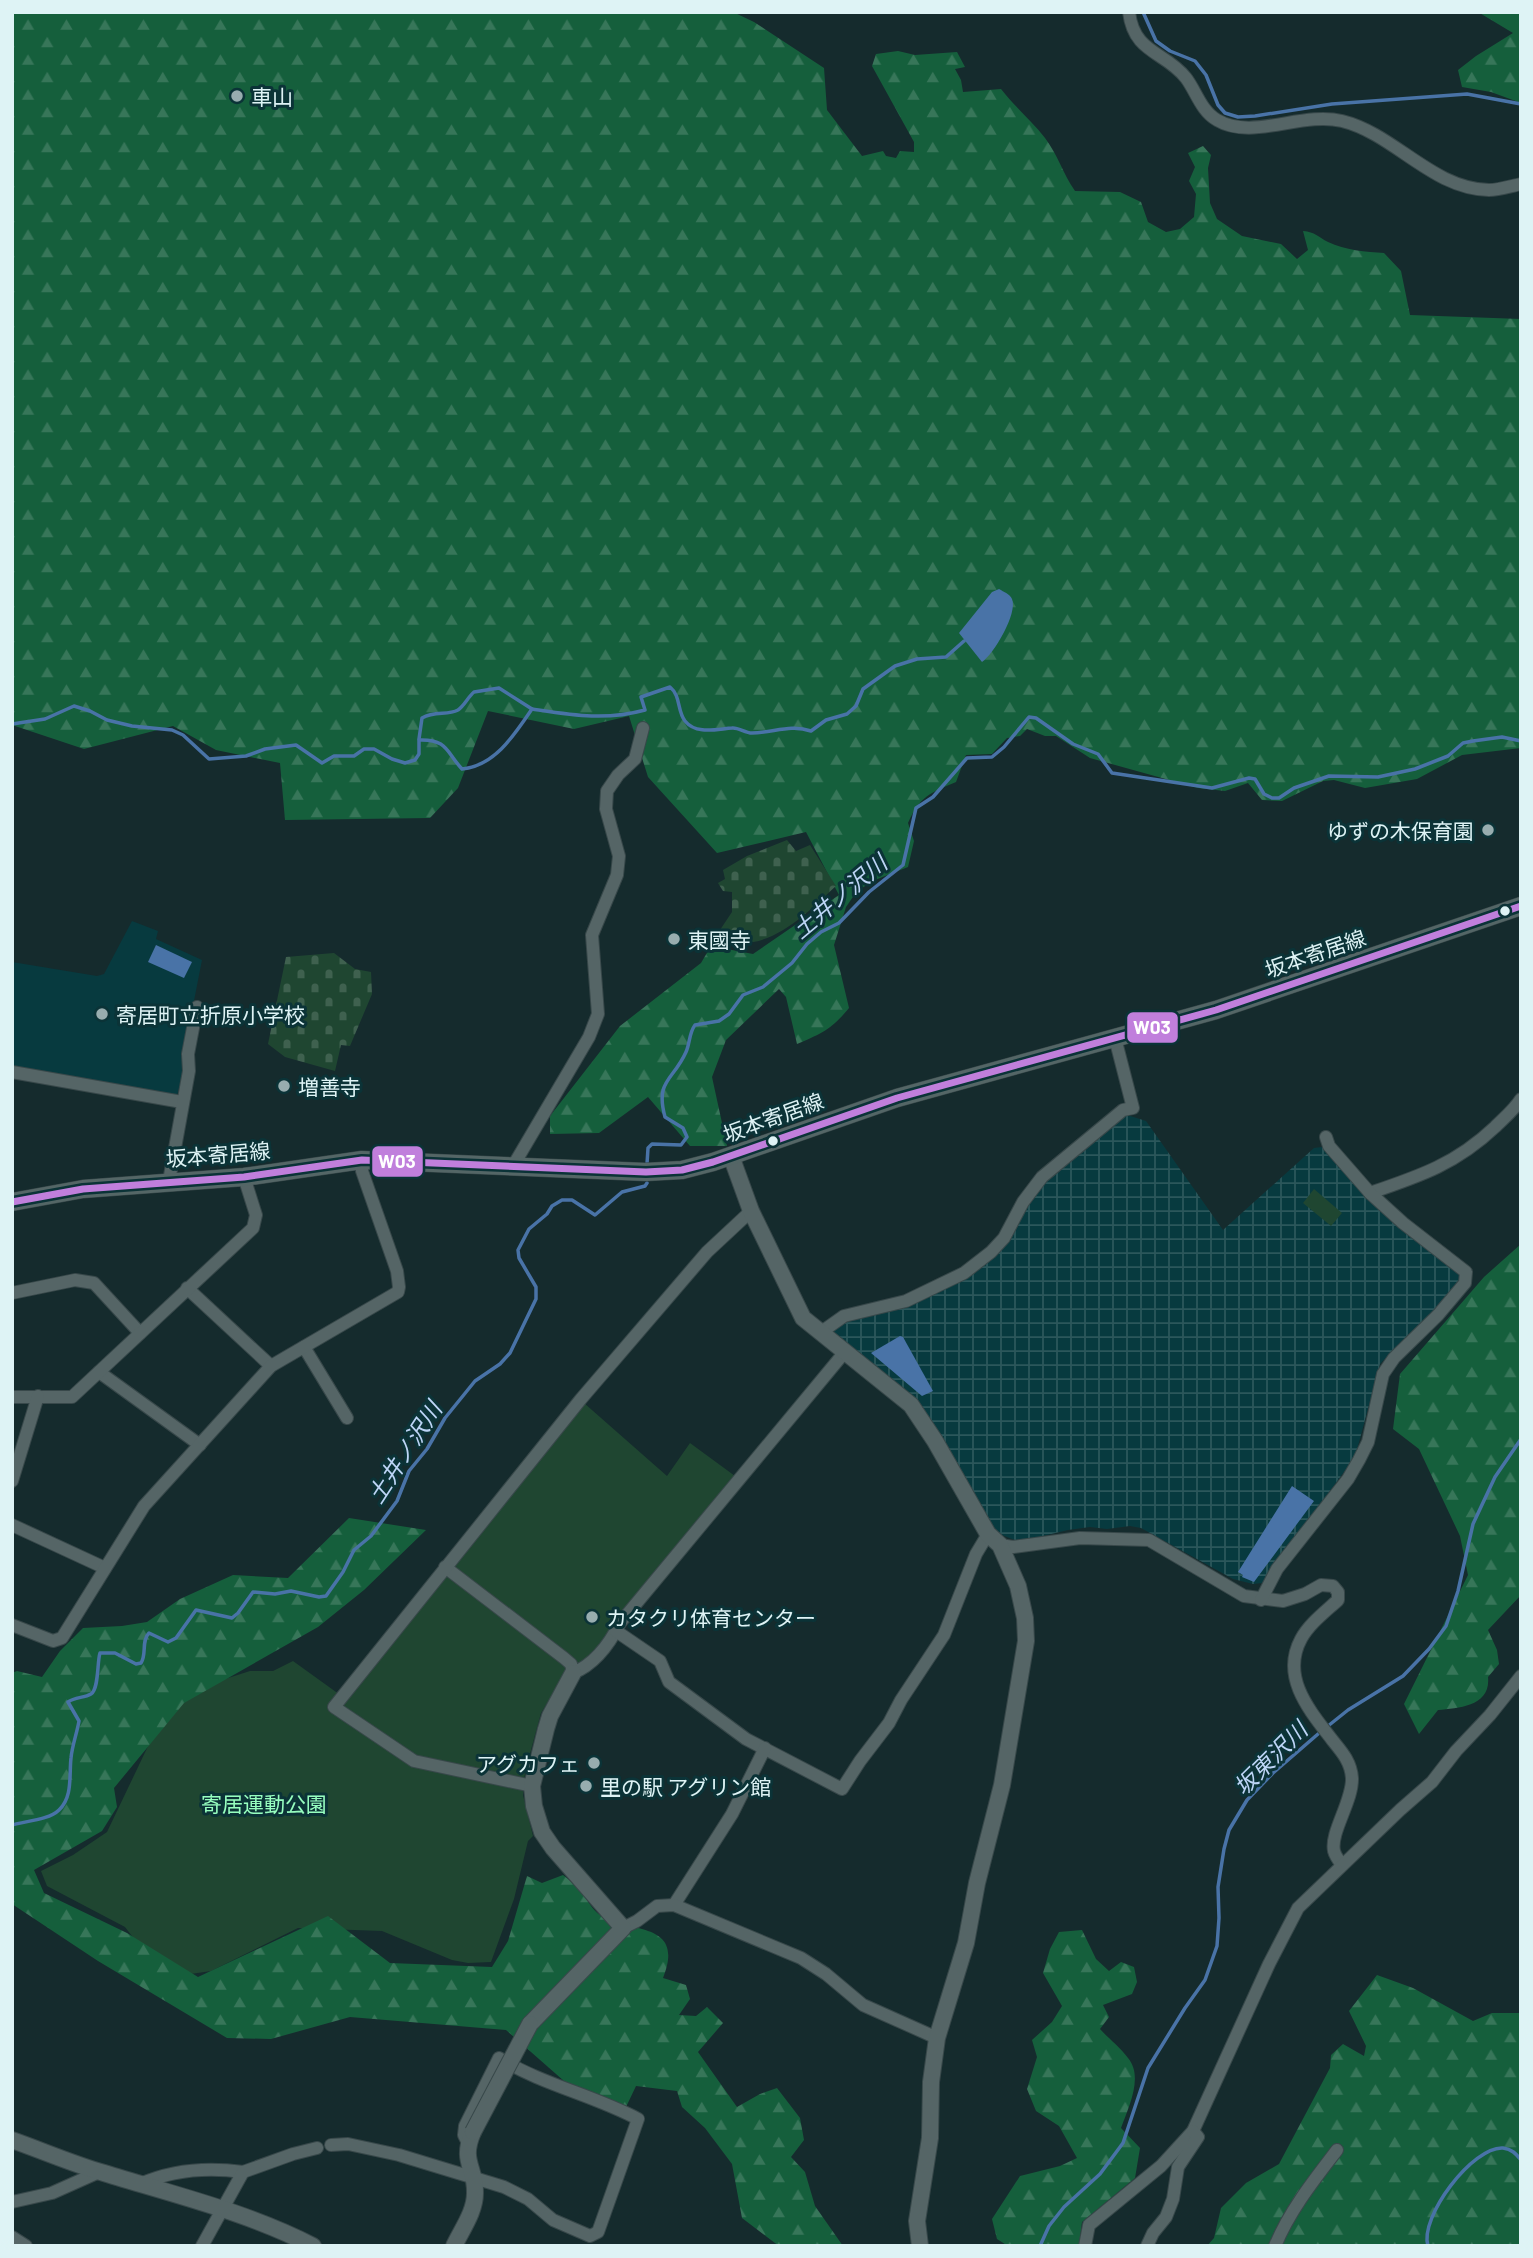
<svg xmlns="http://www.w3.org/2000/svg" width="1533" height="2258" font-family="Barlow,'Noto Sans JP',sans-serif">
  <defs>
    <pattern id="industrial-grid" width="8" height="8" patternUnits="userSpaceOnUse" patternTransform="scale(1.75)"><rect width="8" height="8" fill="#073a3f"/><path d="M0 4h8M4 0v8" fill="none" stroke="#2b575b"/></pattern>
    <pattern id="forest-firs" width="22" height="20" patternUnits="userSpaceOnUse" patternTransform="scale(1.75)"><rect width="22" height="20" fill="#155f3c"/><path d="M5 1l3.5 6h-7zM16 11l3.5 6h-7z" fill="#377659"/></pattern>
    <pattern id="cemetery-stones" width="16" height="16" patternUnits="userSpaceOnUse" patternTransform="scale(1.75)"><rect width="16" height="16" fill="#1f4631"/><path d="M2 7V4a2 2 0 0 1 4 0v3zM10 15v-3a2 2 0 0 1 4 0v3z" fill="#3f614f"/></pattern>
  </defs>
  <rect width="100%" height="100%" fill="#152b2d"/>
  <path fill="#073a3f" d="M 132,921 L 158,931 L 156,939 L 202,960 L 184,1052 L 184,1068 L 177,1096 L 12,1067 L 12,962 L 97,976 L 104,974 Z"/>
  <path fill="url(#industrial-grid)" d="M 1124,1114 L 1146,1121 L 1223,1230 L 1314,1148 L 1322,1147 L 1384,1212 L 1458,1271 L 1461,1280 L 1436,1310 L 1410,1333 L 1380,1364 L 1355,1457 L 1262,1583 L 1253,1584 L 1233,1579 L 1141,1528 L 1130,1526 L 1107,1529 L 1090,1527 L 1068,1530 L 1026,1540 L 1015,1540 L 991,1531 L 927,1418 L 832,1333 L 834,1328 L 847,1320 L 973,1272 L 1041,1184 Z"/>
  <g fill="#1f4631">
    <path d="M 1314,1189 L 1342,1213 L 1331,1226 L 1303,1203 Z"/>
    <path d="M 584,1403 L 667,1476 L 690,1443 L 735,1476 L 593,1652 L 556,1689 L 541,1713 L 525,1772 L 523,1795 L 533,1836 L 528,1841 L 514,1899 L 491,1962 L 468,1963 L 452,1960 L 382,1931 L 298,1928 L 211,1971 L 184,1975 L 148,1957 L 125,1927 L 47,1886 L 41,1871 L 73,1855 L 107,1832 L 160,1721 L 200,1687 L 250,1671 L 273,1671 L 293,1661 L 343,1697 Z"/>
  </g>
  <g fill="url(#forest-firs)">
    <path d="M 12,12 L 733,12 L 754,22 L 824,68 L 827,110 L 862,156 L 883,151 L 886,156 L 896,158 L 900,151 L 914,152 L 914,142 L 872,66 L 876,54 L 898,51 L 915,55 L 957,52 L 965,67 L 955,69 L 961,80 L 963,92 L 1001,89 C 1015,107 1032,121 1045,138 C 1058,155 1063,174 1075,191 L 1120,192 L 1141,202 L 1148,222 L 1166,232 L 1180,229 L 1194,217 L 1196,194 L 1189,181 L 1195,167 L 1188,153 L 1203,146 L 1211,155 L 1208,168 L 1210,203 L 1217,219 L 1242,236 L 1281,244 L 1297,259 L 1308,250 L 1303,231 C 1315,232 1318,237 1328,242 C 1345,250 1366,252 1384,253 L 1401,271 L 1410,315 L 1521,319 L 1521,748 L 1462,755 L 1417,779 L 1365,788 L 1334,780 L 1323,781 L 1282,801 L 1262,800 L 1248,783 L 1225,791 L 1198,788 L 1090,758 L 1056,736 L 1045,736 L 1027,729 L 1020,736 L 1007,738 L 992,754 L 966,755 L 956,782 C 930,793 920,796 908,823 L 914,841 L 908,867 L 875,880 L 857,891 L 846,907 L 834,945 L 849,1008 C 832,1029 821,1034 797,1044 L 786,997 L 779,989 L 726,1040 L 712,1077 L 727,1146 L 690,1146 L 648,1097 L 599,1133 L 550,1134 L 550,1116 L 620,1026 L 701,963 L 711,946 L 753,954 L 839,895 L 806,832 L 717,853 L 648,777 L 629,716 L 574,729 L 488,711 L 458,788 L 430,818 L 285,820 L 280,763 L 216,750 L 173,726 L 84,749 L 12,725 Z"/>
    <path d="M 1478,12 L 1521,12 L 1521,103 L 1491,92 L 1462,87 L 1458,70 L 1476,56 L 1513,33 Z"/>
    <path d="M 1521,1244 L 1521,1595 L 1488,1630 L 1497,1650 L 1499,1664 L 1488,1677 C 1491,1706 1459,1708 1438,1710 L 1419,1734 L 1404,1704 L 1468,1575 L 1460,1536 L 1419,1449 L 1393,1429 L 1400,1374 L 1484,1277 Z"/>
    <path d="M 349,1518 L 426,1530 L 364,1590 L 318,1627 L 184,1703 L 114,1788 L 117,1807 L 102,1831 L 34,1870 L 44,1893 L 127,1933 L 198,1977 L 328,1916 L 390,1963 L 492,1967 L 508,1941 L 527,1876 L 542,1883 L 563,1875 C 569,1880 575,1884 579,1890 C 586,1897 592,1910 600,1915 C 628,1934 686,1920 663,1978 L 686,1985 L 690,1999 L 679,2015 L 696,2016 L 707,2007 L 723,2023 L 698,2052 L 737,2107 L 760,2094 L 777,2088 L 800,2118 L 804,2140 L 791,2157 L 805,2172 L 815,2206 L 843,2246 L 779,2246 L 742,2218 L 732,2164 L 705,2128 L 682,2107 L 677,2091 L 636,2086 L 626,2107 L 589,2103 L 506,2030 L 350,2017 L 271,2039 L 227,2038 L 98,1961 L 12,1904 L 12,1673 L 17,1671 L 42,1677 L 60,1651 L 83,1628 L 122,1626 L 147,1622 L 180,1599 L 233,1575 L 288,1578 Z"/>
    <path d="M 1082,1930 L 1096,1959 L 1109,1971 L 1121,1962 L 1134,1967 L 1137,1982 L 1132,1994 L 1103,2005 L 1109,2017 L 1100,2029 C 1109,2039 1120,2047 1128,2058 C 1144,2077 1128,2108 1121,2128 L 1140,2148 L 1135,2178 L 1082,2222 L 1079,2246 L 1008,2246 L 997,2239 L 992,2219 L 1020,2176 L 1060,2166 L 1077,2158 L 1059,2126 L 1036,2111 L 1027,2089 L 1037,2057 L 1032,2040 L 1052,2022 L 1062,2006 L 1043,1973 L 1050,1949 L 1059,1932 Z"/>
    <path d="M 1377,1975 L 1413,1988 L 1473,2021 L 1492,2013 L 1521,2013 L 1521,2246 L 1207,2246 L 1214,2238 L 1221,2208 L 1246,2183 L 1279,2164 L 1330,2068 L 1331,2055 L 1343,2044 L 1364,2056 L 1366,2046 L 1349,2011 Z"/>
  </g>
  <g fill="url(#cemetery-stones)">
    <path d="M 787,840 L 796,851 L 810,845 L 836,886 C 811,909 779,943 742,943 C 733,943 723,940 714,939 L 732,912 L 732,892 L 723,891 L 718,883 L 725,879 L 723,870 L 747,856 Z"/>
    <path d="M 334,953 L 355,969 L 371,972 L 372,994 L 350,1046 L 341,1045 L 335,1071 L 285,1057 L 268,1044 L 286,957 Z"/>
  </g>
  <g fill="#4973a7">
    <path d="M 999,589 C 1004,592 1010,594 1012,599 C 1018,613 994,654 982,662 L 959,633 L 992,592 Z"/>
    <path d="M 156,945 L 192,962 L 184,978 L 148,962 Z"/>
    <path d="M 900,1336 L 903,1337 L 933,1391 L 922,1396 L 871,1353 Z"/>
    <path d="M 1292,1486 L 1314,1501 L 1254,1582 L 1242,1577 L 1243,1575 L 1238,1572 Z"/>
  </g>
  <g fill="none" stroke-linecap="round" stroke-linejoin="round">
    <g stroke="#4973a7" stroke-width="3.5">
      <path d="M 1143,12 L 1156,41 L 1170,51 L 1195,61 L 1206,75 L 1218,105 L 1225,113 L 1238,117 L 1255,116 L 1332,104 L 1467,94 L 1521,104"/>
      <path d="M 12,724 L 45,719 L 74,706 L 90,711 L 107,720 L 132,726 L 172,730 L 183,735 L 209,759 L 246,756 L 265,749 L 296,745 L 322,763 L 334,756 L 354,756 L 364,749 L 374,749 L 392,759 L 405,763 L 415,760 L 419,754 L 419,740 C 448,739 446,752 462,769 C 495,766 515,734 532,709 C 572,715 605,721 645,710 L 641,697 L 670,687 C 681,696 677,711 685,721 C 696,735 717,729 732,728 C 738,727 745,733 752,733 C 773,733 790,724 811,731 L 826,720 L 847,714 L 856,706 L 863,689 L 895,666 L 917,659 L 946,657 L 964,641"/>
      <path d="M 419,739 L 422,718 C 435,710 447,716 458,710 C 464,706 468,697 474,692 L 499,688 L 532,709"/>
      <path d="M 647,1164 L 648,1148 L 652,1144 L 681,1145 L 687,1137 L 683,1128 L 665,1117 C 655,1080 673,1081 686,1052 C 690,1043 689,1033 695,1025 L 719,1021 L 729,1014 L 743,995 L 763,987 L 792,963 L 807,944 L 821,932 L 839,923 L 869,892 L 903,865 L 916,808 L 933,797 L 967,758 L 992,757 L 1004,747 L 1029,717 L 1036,718 L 1073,744 L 1098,754 L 1112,773 L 1212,788 L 1249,778 L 1255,779 L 1264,794 L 1272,798 L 1279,798 L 1294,788 L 1329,776 L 1378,777 L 1415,769 L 1448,756 L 1463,743 L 1473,741 L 1502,737 L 1521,741"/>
      <path d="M 12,1825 C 25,1821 49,1820 59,1810 C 73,1797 69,1775 71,1758 C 72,1746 77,1733 79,1721 L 68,1702 C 75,1697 84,1698 91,1694 C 99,1689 97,1662 100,1653 L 115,1653 L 136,1664 L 141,1663 C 147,1654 141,1641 149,1633 L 168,1642 L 176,1638 L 196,1610 L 232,1618 L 238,1613 L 253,1592 L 275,1594 L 291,1591 L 319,1597 L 326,1596 L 343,1572 L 354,1550 L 371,1536 L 397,1501 L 409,1471 L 427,1449 L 445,1418 L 475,1381 L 500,1364 L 510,1353 L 536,1299 L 536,1287 L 519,1258 L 518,1250 L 529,1229 L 547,1214 L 552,1206 L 562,1200 L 572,1200 L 595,1215 L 622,1192 L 645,1186 L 647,1183"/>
      <path d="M 1040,2246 L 1049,2226 L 1064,2207 L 1100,2174 L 1123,2143 L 1148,2068 L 1185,2008 L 1205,1980 L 1217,1946 L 1219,1918 L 1218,1887 L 1224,1849 L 1229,1830 L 1247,1800 L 1273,1773 L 1318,1734 L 1348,1710 L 1403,1676 L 1429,1649 L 1446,1626 L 1458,1591 L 1473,1524 L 1495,1477 L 1521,1439"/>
      <path d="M 1428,2246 C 1419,2217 1473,2146 1503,2148 C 1512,2149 1516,2154 1521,2160"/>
    </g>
    <defs>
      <g id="minor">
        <path d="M 1129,12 C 1134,54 1165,51 1186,78 C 1196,91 1201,111 1217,120 C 1252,141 1302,111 1342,121 C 1395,134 1432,189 1489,190 C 1499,190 1511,186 1521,184"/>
        <path d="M 12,1072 L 182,1102"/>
        <path d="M 513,1166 L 589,1037 L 598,1014 L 592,935 L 617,875 L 619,856 L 606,809 L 607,791 L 618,775 L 635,759 L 643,728"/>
        <path d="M 169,1181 L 189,1071 L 188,1054 L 197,1007"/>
        <path d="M 1370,1193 C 1420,1176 1456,1164 1495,1127 C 1504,1118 1514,1110 1521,1099"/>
        <path d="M 187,1288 L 271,1366"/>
        <path d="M 12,1293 L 75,1280 L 94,1283 L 140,1333"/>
        <path d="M 820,1333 L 844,1316 L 906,1301 L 964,1273 L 991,1252 L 1004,1238 L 1023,1202 L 1042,1177 L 1123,1110 L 1133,1108 L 1115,1038"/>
        <path d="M 304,1347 L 347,1418"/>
        <path d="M 99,1372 L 200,1445"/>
        <path d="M 12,1397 L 72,1397 L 253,1228 L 256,1215 L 244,1177"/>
        <path d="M 12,1481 L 38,1396"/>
        <path d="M 12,1525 L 105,1568"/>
        <path d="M 1000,1545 L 1013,1547 L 1080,1538 L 1149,1540 L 1244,1596 L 1283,1601 L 1305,1594 L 1321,1585 L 1333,1586 L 1338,1592 L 1338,1600 C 1325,1612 1309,1624 1301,1639 C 1280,1678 1311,1712 1333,1741 C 1342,1752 1351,1762 1352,1778 C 1353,1801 1330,1832 1334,1851 C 1335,1855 1339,1861 1342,1865"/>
        <path d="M 445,1567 L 564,1658 L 571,1664 L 573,1673 C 595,1664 610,1643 620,1623 L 844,1353"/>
        <path d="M 1261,1600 L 1277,1569 L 1348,1479 L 1359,1460 L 1368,1442 L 1383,1374 L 1394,1358 L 1438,1315 L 1465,1283 L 1466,1272 L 1403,1223 L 1370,1193 L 1329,1146 L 1326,1137"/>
        <path d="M 12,1625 L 53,1641 L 62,1638 L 144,1506 L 271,1366 L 398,1292 L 399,1287 L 397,1271 L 362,1171 L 362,1160"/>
        <path d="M 616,1631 L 660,1661 L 669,1682 L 746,1739 L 842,1789 L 860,1761 L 889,1723 L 901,1700 L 944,1635 L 976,1554 L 988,1534"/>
        <path d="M 532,1786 L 414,1761 L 334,1707 L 581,1399 L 707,1252 L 751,1211"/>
        <path d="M 674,1905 L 732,1814 L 765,1748"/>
        <path d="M 623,1928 L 637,1921 L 657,1906 L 674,1905 L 801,1958 L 826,1974 L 863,2005 L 937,2038"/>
        <path d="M 331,2145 L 348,2144 L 399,2155 L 504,2187 L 528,2199 L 553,2220 L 590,2236 L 598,2232 L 638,2119 C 593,2095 543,2085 499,2058 L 465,2126 L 464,2135 L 468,2143"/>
        <path d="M 140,2184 C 172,2170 208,2167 243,2172"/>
        <path d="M 12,2202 L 52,2193 L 99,2172"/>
        <path d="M 12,2237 L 26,2246"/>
        <path d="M 202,2246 L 243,2172 L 293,2154 L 317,2148"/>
        <path d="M 1085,2246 L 1089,2225 L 1161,2166 L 1193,2131 L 1269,1964 L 1298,1908 L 1400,1810 L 1432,1782 L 1456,1751 L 1490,1715 L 1521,1676"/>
        <path d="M 1147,2246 L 1153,2233 L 1166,2217 L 1173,2199 L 1178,2167 L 1198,2137 L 1193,2131"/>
        <path d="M 1275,2246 C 1290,2210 1314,2180 1337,2150"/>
      </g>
      <g id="tertiary">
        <path d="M 731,1156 L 751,1211 L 803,1318 L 911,1405 L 935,1441 L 988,1534 L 1000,1545 L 1018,1586 L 1025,1618 L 1026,1641 L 1002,1785 L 977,1883 L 966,1943 L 937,2038 L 931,2082 L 930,2138 L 917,2221 L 920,2246"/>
        <path d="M 530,2024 L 623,1928 L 553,1848 L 542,1832 L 534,1806 L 532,1786 L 546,1729 L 550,1716 L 573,1673"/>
        <path d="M 12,2140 C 43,2151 73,2164 104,2173 C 175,2195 247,2212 313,2246"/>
        <path d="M 454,2246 C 462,2229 475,2212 475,2193 C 476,2167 460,2162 473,2132"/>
      </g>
      <path id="secondary" d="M 12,1202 L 83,1189 L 244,1177 L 362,1160 L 646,1172 L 682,1170 L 713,1162 L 897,1098 L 1216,1010 L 1521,906"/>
    </defs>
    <use href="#minor" stroke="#38484a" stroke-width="14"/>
    <use href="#tertiary" stroke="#38484a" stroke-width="18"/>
    <use href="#secondary" stroke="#38484a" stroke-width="19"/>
    <use href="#minor" stroke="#556566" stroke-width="12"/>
    <use href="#tertiary" stroke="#556566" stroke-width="16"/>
    <use href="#secondary" stroke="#546666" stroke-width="18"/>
    <defs>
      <path id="tertiary-bridge" d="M 473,2132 L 530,2024"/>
    </defs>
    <use href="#tertiary-bridge" stroke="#38484a" stroke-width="18" stroke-linecap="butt"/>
    <use href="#tertiary-bridge" stroke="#556566" stroke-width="16"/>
    <defs>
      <path id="bus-1" d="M 12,1202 L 83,1189 L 244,1177 L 362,1160 L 646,1172 L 682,1170 L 713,1162 L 897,1098 L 1216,1010 L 1521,906"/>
    </defs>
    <use href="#bus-1" stroke="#0b3337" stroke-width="12"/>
    <use href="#bus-1" stroke="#c07fdc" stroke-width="7"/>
  </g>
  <g fill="#98adaf" stroke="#0b3337" stroke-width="2.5">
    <circle cx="237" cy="96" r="7"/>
    <circle cx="1488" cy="830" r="7"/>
    <circle cx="674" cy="939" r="7"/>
    <circle cx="102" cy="1014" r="7"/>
    <circle cx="284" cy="1086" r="7"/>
    <circle cx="592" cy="1617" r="7"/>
    <circle cx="594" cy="1763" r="7"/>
    <circle cx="586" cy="1786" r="7"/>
  </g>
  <g fill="#def3f5" stroke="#0b3337" stroke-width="2.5">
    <circle cx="1505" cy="911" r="6"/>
    <circle cx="773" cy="1141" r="6"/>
  </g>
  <g text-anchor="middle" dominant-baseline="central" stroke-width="6" stroke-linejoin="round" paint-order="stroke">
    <g font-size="21" fill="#def3f5" stroke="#0b3337" text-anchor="start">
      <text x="251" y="96">車山</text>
      <text x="1474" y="830" text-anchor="end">ゆずの木保育園</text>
      <text x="688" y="939">東國寺</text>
      <text x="116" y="1014">寄居町立折原小学校</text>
      <text x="298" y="1086">増善寺</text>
      <text x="606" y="1617">カタクリ体育センター</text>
      <text x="580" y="1763" text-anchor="end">アグカフェ</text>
      <text x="600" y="1786">里の駅 アグリン館</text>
    </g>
    <g font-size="21" fill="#def3f5" stroke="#0b3337">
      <text transform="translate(1315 953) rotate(-19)">坂本寄居線</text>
      <text transform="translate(773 1117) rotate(-20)">坂本寄居線</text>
      <text transform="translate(218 1154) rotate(-5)">坂本寄居線</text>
    </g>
    <g font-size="21" fill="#97febf" stroke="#0b3337">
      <text x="264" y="1803">寄居運動公園</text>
    </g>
    <g font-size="23" font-style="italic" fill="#bdd5f6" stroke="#0b3337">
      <text transform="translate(839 896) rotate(-40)">土井ノ沢川</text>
      <text transform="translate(404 1452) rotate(-57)">土井ノ沢川</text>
      <text transform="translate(1270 1758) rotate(-45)">坂東沢川</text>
    </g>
  </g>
  <g stroke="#0b3337" stroke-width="2.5">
    <rect x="1126" y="1011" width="53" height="33" rx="7" fill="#c07fdc"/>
    <rect x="371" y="1145" width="53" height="33" rx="7" fill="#c07fdc"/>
  </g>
  <g font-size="19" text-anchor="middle" font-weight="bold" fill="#fff">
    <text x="1152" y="1034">W03</text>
    <text x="397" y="1168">W03</text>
  </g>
  <rect width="1533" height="2258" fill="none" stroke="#def3f5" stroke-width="28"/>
</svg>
